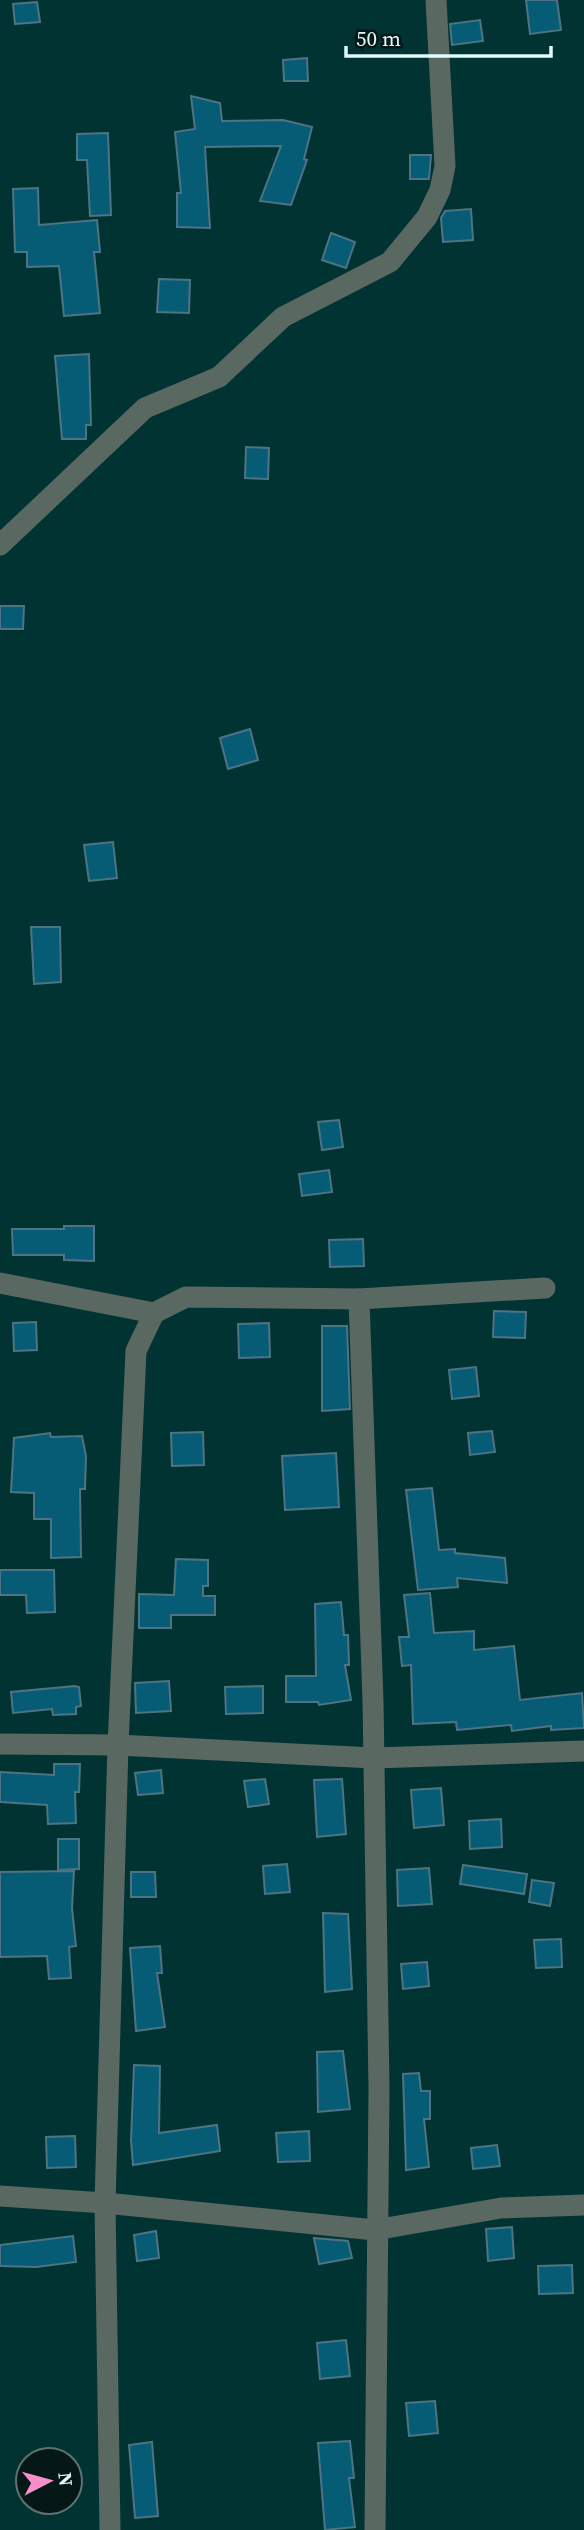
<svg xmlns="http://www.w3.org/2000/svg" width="584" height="2530" font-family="'Source Serif 4',serif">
  <rect width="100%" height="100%" fill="#023333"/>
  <g fill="#065c75" stroke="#4e7383" stroke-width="2">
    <path d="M 526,0 L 557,0 L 561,30 L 530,34 Z"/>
    <path d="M 37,2 L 40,22 L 15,24 L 13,4 Z"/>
    <path d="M 480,20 L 483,41 L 452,45 L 450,24 Z"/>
    <path d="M 307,58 L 308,81 L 284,81 L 283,60 Z"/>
    <path d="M 191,96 L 220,103 L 222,121 L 283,120 L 312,127 L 304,159 L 307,160 L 291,205 L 260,201 L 281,146 L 205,147 L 210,228 L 177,227 L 177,193 L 181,193 L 175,132 L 195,129 Z"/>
    <path d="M 108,133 L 111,215 L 90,216 L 87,160 L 77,160 L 77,134 Z"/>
    <path d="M 410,155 L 431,155 L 429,179 L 410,179 Z"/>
    <path d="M 38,188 L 39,225 L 97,220 L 100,252 L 94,252 L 100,313 L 64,316 L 59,266 L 27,267 L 27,252 L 15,252 L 13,189 Z"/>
    <path d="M 471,209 L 473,240 L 443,242 L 441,218 L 445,211 Z"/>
    <path d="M 331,233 L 355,242 L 346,268 L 322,260 Z"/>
    <path d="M 159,279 L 190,280 L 189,313 L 157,312 Z"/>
    <path d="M 89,354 L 91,425 L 86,425 L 86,439 L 62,439 L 55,356 Z"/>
    <path d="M 246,447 L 269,448 L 268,479 L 245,478 Z"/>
    <path d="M 0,606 L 24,606 L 23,629 L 0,629 Z"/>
    <path d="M 250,729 L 258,760 L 228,769 L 220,738 Z"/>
    <path d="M 113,842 L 117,878 L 89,881 L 84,845 Z"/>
    <path d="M 31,927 L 60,927 L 61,982 L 34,984 Z"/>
    <path d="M 339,1120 L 343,1147 L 322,1150 L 318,1122 Z"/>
    <path d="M 329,1170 L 332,1192 L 302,1196 L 299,1174 Z"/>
    <path d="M 64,1226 L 94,1226 L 94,1261 L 64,1260 L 64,1255 L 13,1255 L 12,1229 L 64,1229 Z"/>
    <path d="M 363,1239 L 364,1266 L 330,1267 L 329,1240 Z"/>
    <path d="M 494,1311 L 526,1312 L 525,1338 L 493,1337 Z"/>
    <path d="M 36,1322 L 37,1350 L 14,1351 L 13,1323 Z"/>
    <path d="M 269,1323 L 270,1357 L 239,1358 L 238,1324 Z"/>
    <path d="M 322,1326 L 347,1326 L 350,1409 L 322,1411 Z"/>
    <path d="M 476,1367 L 479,1396 L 452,1399 L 449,1370 Z"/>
    <path d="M 492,1431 L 495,1452 L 470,1455 L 468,1433 Z"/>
    <path d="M 203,1432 L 204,1465 L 172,1466 L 171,1433 Z"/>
    <path d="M 50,1433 L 51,1437 L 82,1436 L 86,1456 L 85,1489 L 80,1489 L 81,1557 L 51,1558 L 51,1519 L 34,1519 L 34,1493 L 11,1492 L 14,1438 Z"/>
    <path d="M 336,1453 L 339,1507 L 285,1510 L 282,1456 Z"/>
    <path d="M 432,1488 L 439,1550 L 455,1549 L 455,1553 L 505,1558 L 507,1583 L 457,1578 L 458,1587 L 418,1590 L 406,1490 Z"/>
    <path d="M 176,1559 L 208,1560 L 208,1586 L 203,1586 L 203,1596 L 215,1596 L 215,1615 L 171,1615 L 171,1628 L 139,1628 L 139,1594 L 174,1595 Z"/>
    <path d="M 0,1570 L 54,1570 L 55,1612 L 27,1613 L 26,1595 L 0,1595 Z"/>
    <path d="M 430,1593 L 434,1633 L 474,1631 L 474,1650 L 514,1646 L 520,1700 L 582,1693 L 584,1728 L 551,1730 L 551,1726 L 512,1731 L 511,1725 L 457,1730 L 456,1722 L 413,1724 L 411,1665 L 402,1666 L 399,1637 L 409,1637 L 404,1595 Z"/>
    <path d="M 341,1602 L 344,1635 L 348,1635 L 349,1665 L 345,1665 L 351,1700 L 319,1705 L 318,1702 L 286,1702 L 286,1676 L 316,1676 L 315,1604 Z"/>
    <path d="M 169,1681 L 171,1711 L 136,1713 L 135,1683 Z"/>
    <path d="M 75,1686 L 79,1687 L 81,1706 L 76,1707 L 76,1714 L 53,1715 L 52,1709 L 13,1713 L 11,1692 Z"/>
    <path d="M 263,1686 L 263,1713 L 226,1714 L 225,1687 Z"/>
    <path d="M 54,1764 L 80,1764 L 79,1792 L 75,1792 L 76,1823 L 48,1824 L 47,1805 L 0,1802 L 0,1772 L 54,1775 Z"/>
    <path d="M 161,1770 L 163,1793 L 138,1795 L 135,1773 Z"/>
    <path d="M 265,1779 L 269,1804 L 248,1807 L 244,1781 Z"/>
    <path d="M 342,1779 L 346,1834 L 317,1837 L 314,1780 Z"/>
    <path d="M 441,1788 L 444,1825 L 414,1828 L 411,1790 Z"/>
    <path d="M 501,1819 L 502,1847 L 470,1849 L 469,1821 Z"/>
    <path d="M 58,1839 L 79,1839 L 79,1869 L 58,1870 Z"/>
    <path d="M 287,1864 L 290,1892 L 265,1894 L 263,1866 Z"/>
    <path d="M 463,1865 L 527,1874 L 524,1894 L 460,1884 Z"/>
    <path d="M 429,1868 L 432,1904 L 398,1906 L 397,1870 Z"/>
    <path d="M 74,1871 L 72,1908 L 76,1946 L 69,1947 L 71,1978 L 49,1979 L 47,1956 L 0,1957 L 0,1872 Z"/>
    <path d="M 131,1872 L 155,1872 L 156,1897 L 131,1897 Z"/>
    <path d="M 532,1880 L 554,1883 L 550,1906 L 529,1902 Z"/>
    <path d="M 323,1913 L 348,1914 L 352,1989 L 325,1992 Z"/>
    <path d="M 561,1939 L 562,1967 L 536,1968 L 534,1940 Z"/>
    <path d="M 160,1946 L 162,1973 L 157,1973 L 165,2027 L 136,2031 L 130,1948 Z"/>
    <path d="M 427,1962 L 429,1986 L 403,1989 L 401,1964 Z"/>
    <path d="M 343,2051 L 350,2109 L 318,2112 L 317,2052 Z"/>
    <path d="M 134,2065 L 160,2066 L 159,2133 L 217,2125 L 220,2151 L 133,2165 L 131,2140 Z"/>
    <path d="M 419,2073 L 421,2091 L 430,2091 L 430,2119 L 424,2119 L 429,2167 L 406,2170 L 403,2074 Z"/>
    <path d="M 309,2131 L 310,2161 L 278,2162 L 276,2133 Z"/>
    <path d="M 75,2136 L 76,2167 L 47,2168 L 46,2137 Z"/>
    <path d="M 497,2145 L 500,2166 L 473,2169 L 471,2148 Z"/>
    <path d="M 512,2227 L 514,2258 L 488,2261 L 486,2229 Z"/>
    <path d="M 156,2231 L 159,2258 L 137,2261 L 134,2235 Z"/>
    <path d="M 73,2236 L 76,2262 L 36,2267 L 0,2266 L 0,2245 Z"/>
    <path d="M 314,2238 L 348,2241 L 352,2258 L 319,2264 Z"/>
    <path d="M 572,2265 L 573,2293 L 539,2294 L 538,2266 Z"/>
    <path d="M 346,2340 L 350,2376 L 320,2379 L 317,2343 Z"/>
    <path d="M 435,2401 L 438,2433 L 409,2436 L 406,2403 Z"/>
    <path d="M 350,2441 L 354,2478 L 349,2478 L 355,2527 L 325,2530 L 318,2443 Z"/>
    <path d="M 152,2442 L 158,2516 L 135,2518 L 129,2445 Z"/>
  </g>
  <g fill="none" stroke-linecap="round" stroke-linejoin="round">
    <g stroke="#596861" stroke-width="21">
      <path d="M 0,545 L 145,408 L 219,377 L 283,317 L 390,262 L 427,217 L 440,190 L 445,166 L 436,0"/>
      <path d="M 0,1283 L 154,1313"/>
      <path d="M 359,1299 L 373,1701 L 379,2088 L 375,2530"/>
      <path d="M 0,1744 L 118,1745 L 374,1758 L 584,1751"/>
      <path d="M 0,2196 L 105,2203 L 375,2230 L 501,2208 L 584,2205"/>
      <path d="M 110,2530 L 105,2203 L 118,1745 L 136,1351 L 154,1313 L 186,1297 L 359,1299 L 545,1288"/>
    </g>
  </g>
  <g transform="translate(49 2481) rotate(84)"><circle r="33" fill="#051717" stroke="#5e7272" stroke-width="2"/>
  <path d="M0-5L12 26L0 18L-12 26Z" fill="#f98fca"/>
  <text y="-10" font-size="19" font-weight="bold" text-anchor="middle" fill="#e3fafa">N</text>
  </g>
  <path d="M346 46v10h205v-10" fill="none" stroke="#e3fafa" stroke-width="3.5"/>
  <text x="356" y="46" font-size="21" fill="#e3fafa" stroke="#051717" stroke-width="5" paint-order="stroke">50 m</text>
</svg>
